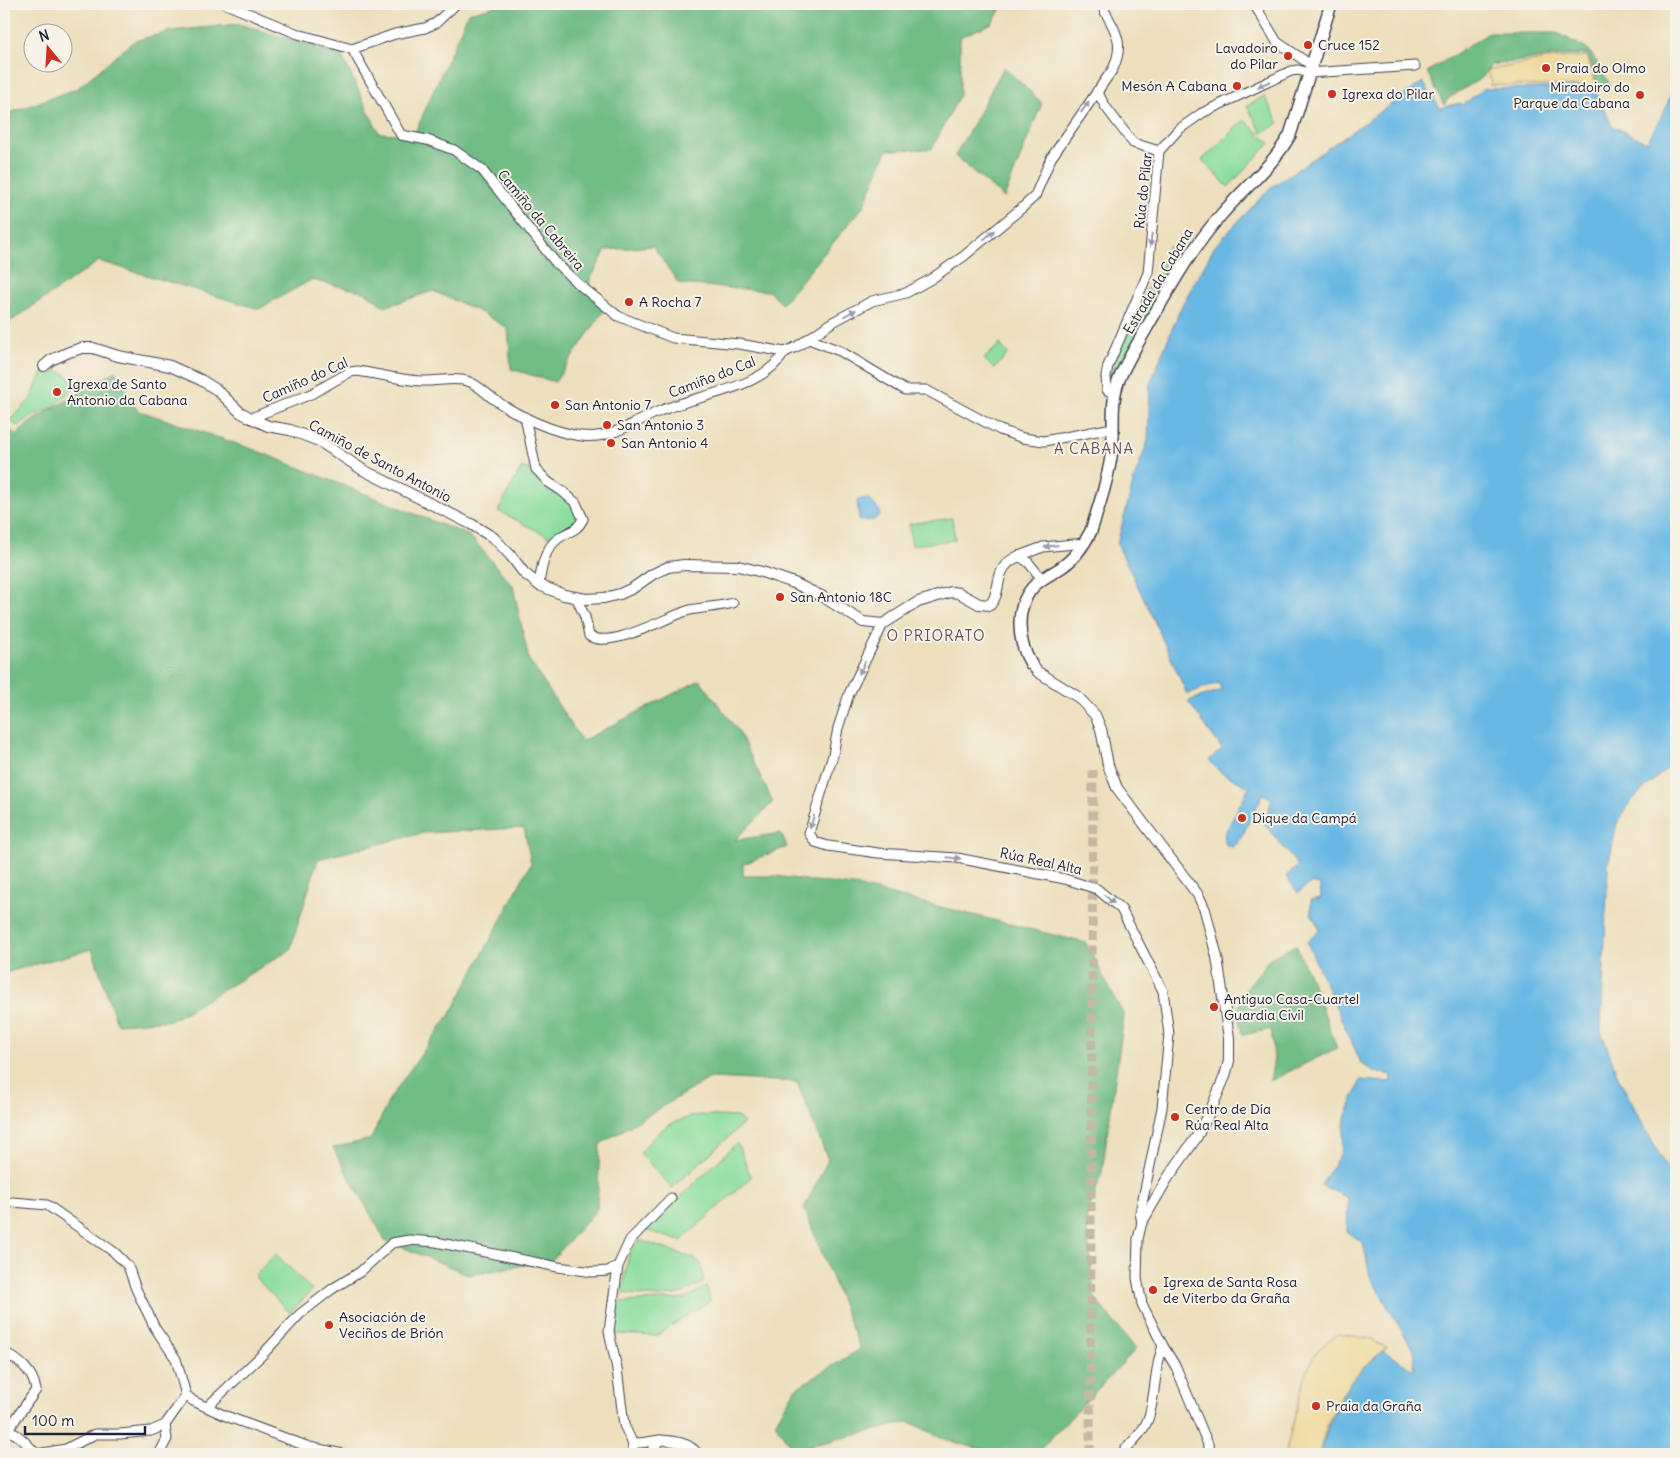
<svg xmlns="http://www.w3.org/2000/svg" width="1680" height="1458" font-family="Delius,sans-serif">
  <rect width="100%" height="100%" fill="#f7f3e8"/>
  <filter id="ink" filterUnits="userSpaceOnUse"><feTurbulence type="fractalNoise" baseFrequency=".02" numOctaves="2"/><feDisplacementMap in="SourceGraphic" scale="10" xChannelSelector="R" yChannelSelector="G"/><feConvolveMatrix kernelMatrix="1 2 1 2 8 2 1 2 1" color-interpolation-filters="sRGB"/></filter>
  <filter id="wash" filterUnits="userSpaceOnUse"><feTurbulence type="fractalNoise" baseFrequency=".0096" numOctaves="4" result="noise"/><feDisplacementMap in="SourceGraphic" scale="20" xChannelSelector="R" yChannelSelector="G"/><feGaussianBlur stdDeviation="1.12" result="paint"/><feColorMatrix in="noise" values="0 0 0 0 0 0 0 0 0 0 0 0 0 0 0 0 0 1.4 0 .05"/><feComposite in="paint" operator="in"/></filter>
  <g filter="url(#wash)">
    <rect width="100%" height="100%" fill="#eddfbc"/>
    <g fill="#8bdd9e" stroke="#56806c">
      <path d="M 1264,96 L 1279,123 L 1262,133 L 1247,106 Z"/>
      <path d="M 1244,120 L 1270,143 L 1228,187 L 1202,160 Z"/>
      <path d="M 1179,245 L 1186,254 L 1112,385 L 1110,383 L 1109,374 L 1122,341 L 1152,278 L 1158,278 L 1168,247 Z"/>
      <path d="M 1000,344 L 1008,354 L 994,369 L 984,359 Z"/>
      <path d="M 51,366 L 70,377 L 76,385 L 53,408 L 33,416 L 17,426 L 10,420 L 29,401 L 45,369 Z"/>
      <path d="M 522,467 L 537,472 L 573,504 L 579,516 L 577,524 L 552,538 L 498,511 Z"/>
      <path d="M 952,518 L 955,540 L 912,545 L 909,524 Z"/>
      <path d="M 700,1115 L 737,1117 L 744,1123 L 672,1188 L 640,1153 C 659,1129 669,1121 700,1115 Z"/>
      <path d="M 737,1143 L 751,1177 L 681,1241 L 645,1230 Z"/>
      <path d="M 639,1240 L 693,1258 L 701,1264 L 704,1282 L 681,1294 L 658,1297 L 622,1293 L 629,1254 Z"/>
      <path d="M 276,1254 L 312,1290 L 290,1313 L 254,1276 Z"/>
      <path d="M 707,1287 L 710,1301 L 656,1336 L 615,1334 L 615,1319 L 619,1302 L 684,1299 Z"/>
    </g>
    <g fill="#70bc85" stroke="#496f60">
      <path d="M 504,4 L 1004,4 L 992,23 L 960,37 L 960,94 L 932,149 L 887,150 L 863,207 L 782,304 L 768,291 L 679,284 L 653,246 L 606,250 L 589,282 L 603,312 L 555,382 L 511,369 L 508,328 L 478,311 L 433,291 L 385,307 L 365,292 L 311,280 L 259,309 L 99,261 L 4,326 L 4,115 L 78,88 L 134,41 L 171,31 L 239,24 L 341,54 L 379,133 L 414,135 L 468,13 Z"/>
      <path d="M 1489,33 L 1557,33 L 1589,50 L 1608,81 L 1609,89 L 1599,89 L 1588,54 L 1557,56 L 1491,65 L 1483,77 L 1449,98 L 1444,105 L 1427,72 Z"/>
      <path d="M 1004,67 L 1042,103 L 1004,198 L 955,156 Z"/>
      <path d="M 116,371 L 137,410 L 255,450 L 470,536 L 513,586 L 529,660 L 582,741 L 700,680 L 739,732 L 773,802 L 735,840 L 781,833 L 787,847 L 743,864 L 743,876 L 775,876 L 860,887 L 1086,943 L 1124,1016 L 1102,1172 L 1086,1220 L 1095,1299 L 1136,1349 L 1036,1454 L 987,1454 L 987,1451 L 947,1440 L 909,1422 L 793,1450 L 775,1423 L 795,1389 L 860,1349 L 804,1208 L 828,1160 L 797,1082 L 710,1078 L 600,1144 L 597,1209 L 552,1260 L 469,1275 L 385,1240 L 333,1148 L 371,1139 L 390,1098 L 453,1010 L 531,863 L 524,828 L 423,833 L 318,859 L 290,950 L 172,1020 L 117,1024 L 92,949 L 4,973 L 4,424 L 16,435 L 32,421 Z"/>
      <path d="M 1296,945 L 1319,999 L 1337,1048 L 1270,1081 L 1274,1058 L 1271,1029 L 1243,1035 L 1237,1013 L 1243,993 L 1270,958 Z"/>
    </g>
    <g fill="#eeda9e" stroke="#887e6c">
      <path d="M 1587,56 L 1596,84 L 1589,86 L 1489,85 L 1492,81 L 1486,71 L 1547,59 Z"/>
      <path d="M 1337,1334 L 1374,1339 L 1375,1343 L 1387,1347 C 1347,1380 1331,1404 1319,1454 L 1285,1454 L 1306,1373 L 1317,1351 Z"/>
    </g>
    <g fill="#69b8e4" stroke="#466d90">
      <path d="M 1676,80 L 1676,763 L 1665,770 L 1632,800 L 1617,823 L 1608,866 L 1601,1031 L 1619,1079 L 1676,1186 L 1676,1454 L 1320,1454 C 1328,1425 1339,1394 1360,1371 C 1367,1364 1376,1358 1383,1351 L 1414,1370 L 1415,1353 L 1370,1276 L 1363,1243 L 1347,1231 L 1348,1198 L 1321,1185 L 1341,1153 L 1345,1118 L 1361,1080 L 1390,1082 L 1392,1075 L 1374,1072 L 1361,1063 L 1307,942 L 1320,930 L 1311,913 L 1311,900 L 1321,898 L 1320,885 L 1310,883 L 1298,893 L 1286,876 L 1298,866 L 1264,823 L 1272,799 L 1263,794 L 1239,842 L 1233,847 L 1227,846 L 1224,840 L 1225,833 L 1249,787 L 1220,772 L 1209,760 L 1222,749 L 1188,701 L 1222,690 L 1218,683 L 1187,694 L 1149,609 L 1117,544 L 1135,476 L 1148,441 L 1150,384 L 1181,307 L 1215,246 L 1269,189 L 1423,82 L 1440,108 L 1460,103 L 1463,105 L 1483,89 L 1594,87 L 1612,126 L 1647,142 L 1665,110 Z"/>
      <path d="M 868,498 L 879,510 L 880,515 L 874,520 L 859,521 L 857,500 Z"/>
    </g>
  </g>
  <g filter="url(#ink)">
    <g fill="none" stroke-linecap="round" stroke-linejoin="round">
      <path stroke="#c4b9a2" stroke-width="9" stroke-dasharray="9 4.5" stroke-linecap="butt" d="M 1090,1454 L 1093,770"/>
      <defs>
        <g id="minor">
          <path d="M 226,4 L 298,34 L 352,49 L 395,34 L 425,28 L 436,23 L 456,4"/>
          <path d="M 1254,4 L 1277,42 L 1311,65"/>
          <path d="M 352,49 L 401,135 L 427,140 L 454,150 L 482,170 L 556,263 L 576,282 L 618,316 L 673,338 L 739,344 L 785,352 L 798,346 L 831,323 L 872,301 L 906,293 L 931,279 L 964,256 L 1023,207 L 1035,196 L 1051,158 L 1113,69 C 1126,40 1114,30 1101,4"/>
          <path d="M 1097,91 L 1105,106 L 1133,143 L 1159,151"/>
          <path d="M 809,339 L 840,351 L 905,390 L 926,390 L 1000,430 L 1023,438 L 1044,441 L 1113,428"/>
          <path d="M 1115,395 L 1107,390 L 1106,376 L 1108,366 L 1148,273 L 1159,151 L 1178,130 L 1202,113 L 1291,71 L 1298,70 L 1309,73 L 1415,66"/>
          <path d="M 525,417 L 536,469 L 548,482 L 562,491 L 576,503 L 583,519 C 576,533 569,530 559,538 C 544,548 541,569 539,585"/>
          <path d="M 251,418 L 311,394 L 350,372 L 358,371 C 378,374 400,380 421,381 C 436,382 453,377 467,381 C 478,384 486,394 495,400 C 518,416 554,433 582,436 C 610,440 636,421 660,411 C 698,394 762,390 785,352"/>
          <path d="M 1019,556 L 1043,547 L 1085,543"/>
          <path d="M 1019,556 L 1028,562 L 1042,579"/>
          <path d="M 576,597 L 585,617 L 589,636 C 611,650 668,616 690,610 C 704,607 719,607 733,603"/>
          <path d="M 883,624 L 849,694 L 838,728 L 833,755 L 809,833 L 815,842 L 828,846 L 878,853 L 957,858 L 1065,879 L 1097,889 L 1121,909 L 1163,991 L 1169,1034 L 1162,1108 L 1140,1213 L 1142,1222 L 1138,1239 L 1137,1278 L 1142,1304 L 1163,1346 L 1176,1367 L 1212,1454"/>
          <path d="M 4,1204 L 13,1202 L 47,1205 L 114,1252 L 128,1266 L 136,1289 L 155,1328 L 176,1359 L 186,1395 L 193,1401 L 226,1416 L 309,1447 L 343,1454"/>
          <path d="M 618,1266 L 609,1331 L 617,1369 L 624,1425 L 632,1442 L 634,1454"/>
          <path d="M 4,1352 C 20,1361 33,1371 36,1390 L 8,1430"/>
          <path d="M 207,1407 L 263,1354 L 300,1314 L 332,1289 L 360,1272 L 392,1243 L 409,1240 L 436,1242 L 558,1267 L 593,1272 L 608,1271 L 618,1266 L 630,1240 L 671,1198"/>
          <path d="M 4,1430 C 18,1432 27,1444 36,1454"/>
          <path d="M 632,1442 L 640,1443 L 660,1440"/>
          <path d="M 37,1454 L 66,1449 L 95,1434 L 120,1434 L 151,1431 L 165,1425 L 186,1395"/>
          <path d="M 159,1454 L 167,1439 L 165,1425"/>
          <path d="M 649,1454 L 660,1440 C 674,1441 689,1442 698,1454"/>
          <path d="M 1121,1454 C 1131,1443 1145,1431 1149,1416 C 1156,1393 1154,1368 1163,1346"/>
        </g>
        <g id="tertiary">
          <path d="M 44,366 L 51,360 L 69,352 L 82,348 L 93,348 L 118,356 L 170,366 L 201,380 L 217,390 L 240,412 L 251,418 L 268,426 L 290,430 L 319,441 L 363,470 L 471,524 L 494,538 L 511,556 L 524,573 L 539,585 L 564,595 L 586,599 L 604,598 L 620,594 L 633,588 L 653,574 L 668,567 L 684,565 L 738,566 L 762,572 L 794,583 L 823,597 L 863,622 L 883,624 L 918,602 L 951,592 L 959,593 L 979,604 L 990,605 C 1001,594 995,574 1008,563 C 1011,560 1015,558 1019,556"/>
          <path d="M 1031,664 L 1038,672 L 1078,697 L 1095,715 L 1101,729 L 1108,765 L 1117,788 L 1198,895 L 1205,910 L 1217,957 L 1229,1038 L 1229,1061 L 1225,1076 L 1212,1107 L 1196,1138 L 1167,1179 L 1142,1222"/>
        </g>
        <path id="secondary" d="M 1031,664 C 1017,640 1014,605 1036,584 C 1044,577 1053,573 1062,567 C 1075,558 1084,545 1091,531 C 1099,506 1109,476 1112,450 C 1115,428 1110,404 1118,382 C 1126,361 1139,342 1150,322 C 1172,284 1192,248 1221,215 C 1245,187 1272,167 1290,135 L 1331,4"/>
      </defs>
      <use href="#minor" stroke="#403e4e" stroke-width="11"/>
      <use href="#tertiary" stroke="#403e4e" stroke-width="12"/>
      <use href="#secondary" stroke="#403e4e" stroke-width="14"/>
      <use href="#minor" stroke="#fff" stroke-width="9"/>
      <use href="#tertiary" stroke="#fff" stroke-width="10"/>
      <use href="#secondary" stroke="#fff" stroke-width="11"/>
    </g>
    <defs><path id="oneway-solid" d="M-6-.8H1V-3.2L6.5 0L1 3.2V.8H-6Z" transform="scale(1.25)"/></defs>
    <g fill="#9c9ca7">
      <use href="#oneway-solid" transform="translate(1264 84) rotate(155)"/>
      <use href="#oneway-solid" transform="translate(1085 107) rotate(-55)"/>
      <use href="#oneway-solid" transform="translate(989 235) rotate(-40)"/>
      <use href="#oneway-solid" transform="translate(1151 240) rotate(97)"/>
      <use href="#oneway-solid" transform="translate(850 313) rotate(-28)"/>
      <use href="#oneway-solid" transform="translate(1051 546) rotate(172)"/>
      <use href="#oneway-solid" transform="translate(862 668) rotate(116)"/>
      <use href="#oneway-solid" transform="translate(812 822) rotate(107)"/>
      <use href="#oneway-solid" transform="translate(954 858) rotate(6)"/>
      <use href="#oneway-solid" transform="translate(1109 899) rotate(40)"/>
    </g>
  </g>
  <g fill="#c8321e" stroke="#f7f3e8" stroke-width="2">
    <circle cx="1308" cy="45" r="5"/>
    <circle cx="1288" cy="56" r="5"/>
    <circle cx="1546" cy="68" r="5"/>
    <circle cx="1237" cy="86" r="5"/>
    <circle cx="1332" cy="94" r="5"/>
    <circle cx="1640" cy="95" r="5"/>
    <circle cx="629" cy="302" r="5"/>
    <circle cx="57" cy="392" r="5"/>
    <circle cx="555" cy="405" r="5"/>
    <circle cx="607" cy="425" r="5"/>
    <circle cx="611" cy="443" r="5"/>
    <circle cx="780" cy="597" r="5"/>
    <circle cx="1242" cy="818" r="5"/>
    <circle cx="1214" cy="1007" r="5"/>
    <circle cx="1175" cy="1117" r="5"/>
    <circle cx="1153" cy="1290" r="5"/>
    <circle cx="329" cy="1325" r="5"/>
    <circle cx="1316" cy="1406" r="5"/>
  </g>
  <g text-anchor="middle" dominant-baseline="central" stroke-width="4" stroke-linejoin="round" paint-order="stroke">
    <g font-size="14" fill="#22223b" stroke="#f7f3e8" text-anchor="start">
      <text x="1318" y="45">Cruce 152</text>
      <text x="1278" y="48" text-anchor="end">Lavadoiro<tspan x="1278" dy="16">do Pilar</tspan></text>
      <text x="1556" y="68">Praia do Olmo</text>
      <text x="1227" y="86" text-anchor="end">Mesón A Cabana</text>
      <text x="1630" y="87" text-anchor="end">Miradoiro do<tspan x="1630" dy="16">Parque da Cabana</tspan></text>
      <text x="1342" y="94">Igrexa do Pilar</text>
      <text x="639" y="302">A Rocha 7</text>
      <text x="67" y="384">Igrexa de Santo<tspan x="67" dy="16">Antonio da Cabana</tspan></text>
      <text x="565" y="405">San Antonio 7</text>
      <text x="617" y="425">San Antonio 3</text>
      <text x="621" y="443">San Antonio 4</text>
      <text x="790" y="597">San Antonio 18C</text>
      <text x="1252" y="818">Dique da Campá</text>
      <text x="1224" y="999">Antiguo Casa-Cuartel<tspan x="1224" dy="16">Guardia Civil</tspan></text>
      <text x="1185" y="1109">Centro de Día<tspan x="1185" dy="16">Rúa Real Alta</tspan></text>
      <text x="1163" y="1282">Igrexa de Santa Rosa<tspan x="1163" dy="16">de Viterbo da Graña</tspan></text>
      <text x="339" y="1317">Asociación de<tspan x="339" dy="16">Veciños de Brión</tspan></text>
      <text x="1326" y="1406">Praia da Graña</text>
    </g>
    <g font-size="14" fill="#22223b" stroke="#f7f3e8">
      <text transform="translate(1143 191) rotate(-84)">Rúa do Pilar</text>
      <text transform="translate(541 220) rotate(50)">Camiño da Cabreira</text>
      <text transform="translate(1158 281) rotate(-59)">Estrada da Cabana</text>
      <text transform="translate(712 377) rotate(-21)">Camiño do Cal</text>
      <text transform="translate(305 380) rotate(-24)">Camiño do Cal</text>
      <text transform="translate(380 461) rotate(28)">Camiño de Santo Antonio</text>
      <text transform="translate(1041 861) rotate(12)">Rúa Real Alta</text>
    </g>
    <g font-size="15" letter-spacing="1" fill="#68505e" stroke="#f7f3e8">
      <text x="1094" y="448">A CABANA</text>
      <text x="936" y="635">O PRIORATO</text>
    </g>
  </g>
  <rect width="1680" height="1458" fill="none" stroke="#f7f3e8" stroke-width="20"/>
  <g transform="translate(48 48) rotate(342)"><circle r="24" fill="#f7f3e8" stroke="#a29fa3"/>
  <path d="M0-4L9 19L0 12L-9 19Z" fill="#c8321e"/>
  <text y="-8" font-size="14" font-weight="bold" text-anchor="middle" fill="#22223b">N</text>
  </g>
  <path d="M25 1426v8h120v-8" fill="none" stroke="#22223b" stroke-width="2.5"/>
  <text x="32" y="1426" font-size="15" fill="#22223b" stroke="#f7f3e8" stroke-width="4" paint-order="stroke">100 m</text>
</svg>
